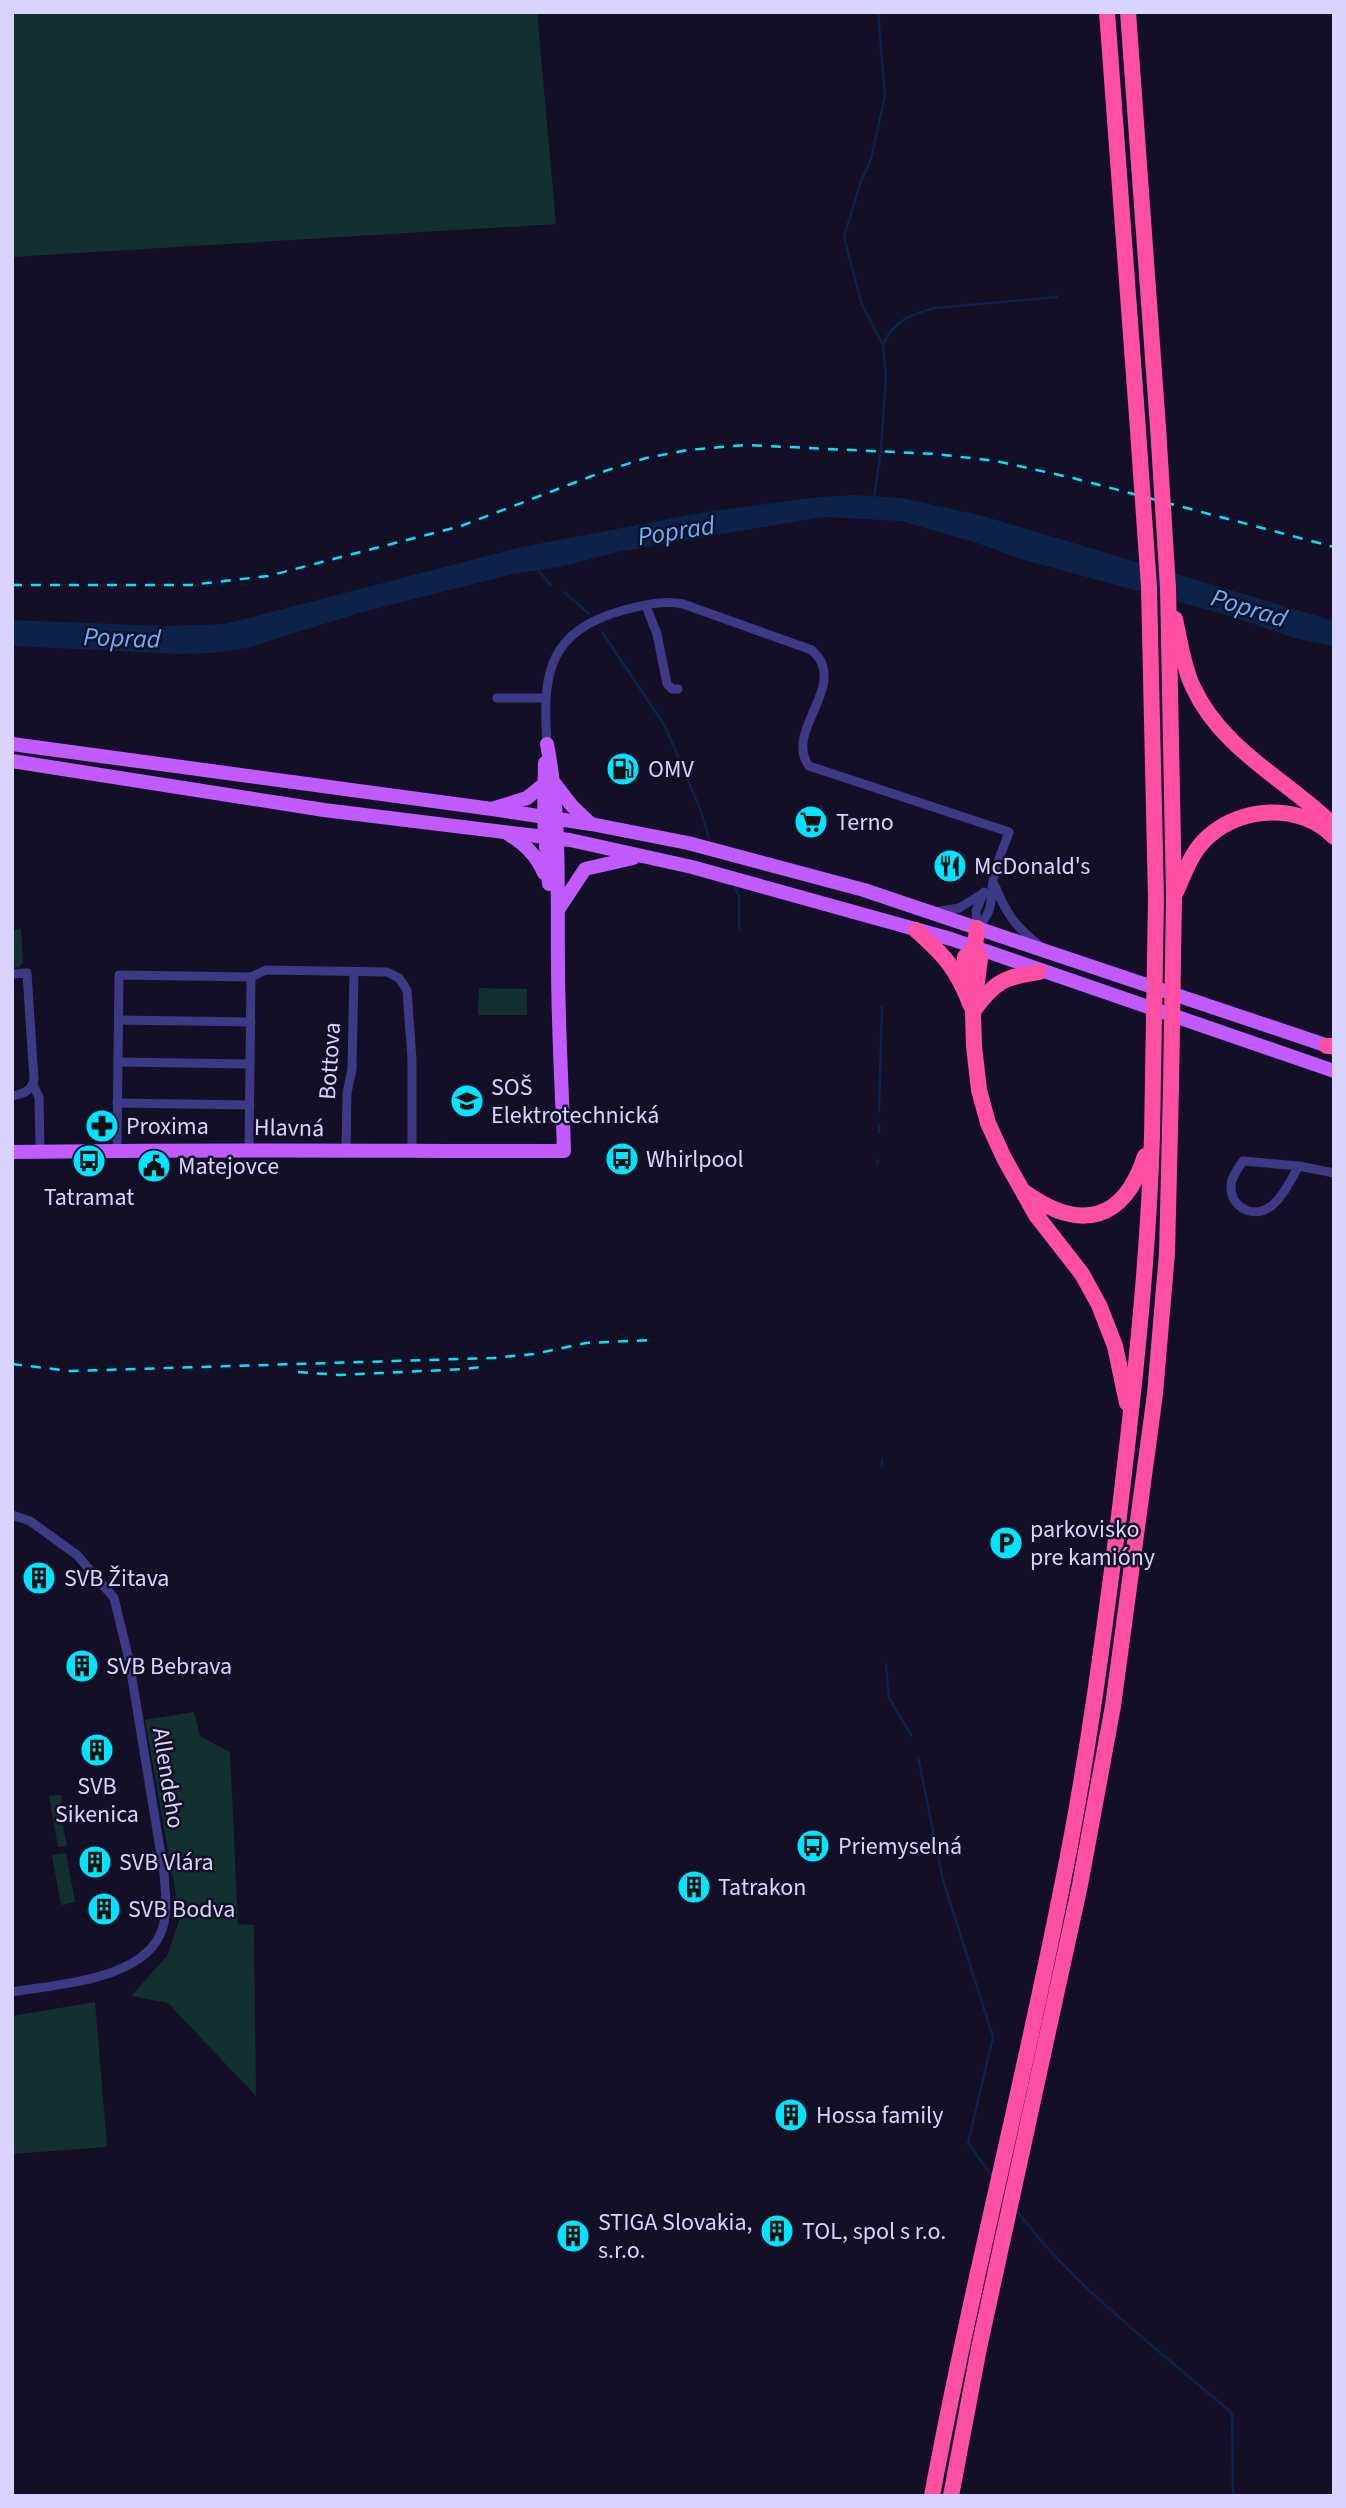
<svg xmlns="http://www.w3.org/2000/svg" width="1346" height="2508" font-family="'Source Sans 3',sans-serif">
  <rect width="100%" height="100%" fill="#130f26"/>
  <g fill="#12302f">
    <path d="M 12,12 L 537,12 L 556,224 L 12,257 Z"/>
    <path d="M 21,929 L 23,962 L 19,967 L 12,968 L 12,930 Z"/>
    <path d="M 479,988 L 527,989 L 527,1015 L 478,1015 Z"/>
    <path d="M 194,1712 L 200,1736 L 230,1752 L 238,1924 L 254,1925 L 256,2096 L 168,2003 L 131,1996 L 167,1956 L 180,1918 L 145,1720 Z"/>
    <path d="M 61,1795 L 62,1803 L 59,1805 L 67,1846 L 58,1847 L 49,1796 Z"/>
    <path d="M 66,1853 L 75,1902 L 61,1905 L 52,1855 Z"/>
    <path d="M 95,2002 L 107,2147 L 12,2154 L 12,2016 Z"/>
  </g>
  <path fill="#0c2248" d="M 854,495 L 903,498 L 983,516 L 1334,621 L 1334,646 L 1298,639 L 1230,616 L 1024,560 L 977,543 L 901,521 L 823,517 L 618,552 L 560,567 L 513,574 L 359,613 L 247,648 L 211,653 L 183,654 L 12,646 L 12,620 L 163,626 L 225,624 L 522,547 L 705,512 L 819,497 Z"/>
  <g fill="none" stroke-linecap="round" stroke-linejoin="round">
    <g stroke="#0c2248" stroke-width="2.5">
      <path d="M 883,344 C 894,321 911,314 935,308 L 1057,297"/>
      <path d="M 874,498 L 881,450 L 886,377 L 883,345 L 862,305 L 844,237 L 860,184 L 871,159 L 885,96 L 878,12"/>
      <path d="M 537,569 L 551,585"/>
      <path d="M 564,592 L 589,614"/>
      <path d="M 602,632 L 665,726 L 700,809 L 709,838"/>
      <path d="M 735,888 L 739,895 L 739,929"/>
      <path d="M 879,1112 L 882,1007"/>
      <path d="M 879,1133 L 879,1124"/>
      <path d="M 877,1165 L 878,1160"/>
      <path d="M 882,1459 L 882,1466"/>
      <path d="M 886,1665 L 889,1698 L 911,1735"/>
      <path d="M 918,1757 L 943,1880 L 993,2037 L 968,2143 L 993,2177"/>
      <path d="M 1015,2208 C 1072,2286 1159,2350 1232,2413 L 1233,2496"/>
    </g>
    <g stroke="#3d3a85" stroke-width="9">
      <path d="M 646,606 L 657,634 L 667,684 L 672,689 L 678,689"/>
      <path d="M 497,698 L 545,698"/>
      <path d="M 547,744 C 542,673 548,631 624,610 C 644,605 663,600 683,604 L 812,650 C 815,654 821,659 822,664 C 835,696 786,735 809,766 L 1009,832 C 1004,847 995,865 993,881 C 990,903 994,910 977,928"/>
      <path d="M 995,886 C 1007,915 1015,926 1040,946"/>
      <path d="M 934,912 L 959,908 L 984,893"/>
      <path d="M 977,928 L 976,911 L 984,892"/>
      <path d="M 12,974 L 27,973 L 34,1079 C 32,1091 23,1094 12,1096"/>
      <path d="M 251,977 L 266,970 L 387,972 L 399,978 L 407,990 L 412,1060 L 412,1152"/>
      <path d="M 119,1020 L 251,1022"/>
      <path d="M 118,1062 L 250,1064"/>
      <path d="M 33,1085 L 39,1097 L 40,1152"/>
      <path d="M 117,1103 L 250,1105"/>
      <path d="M 117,1149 L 119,975 L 251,977"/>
      <path d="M 249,1150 L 251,977"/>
      <path d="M 346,1152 L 347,1093 L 352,1069 L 354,972"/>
      <path d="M 1299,1166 C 1291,1179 1282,1199 1270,1207 C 1253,1219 1230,1207 1231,1186 C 1231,1177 1238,1169 1243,1161 L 1299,1166 L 1334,1173"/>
      <path d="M 12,1515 L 30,1521 L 77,1555 L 114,1598 L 129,1660 L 164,1873 C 165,1891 168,1909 163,1927 C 148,1980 58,1984 12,1992"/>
    </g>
    <g stroke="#c25bff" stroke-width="14">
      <path d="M 12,744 L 492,809 L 591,824 L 688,843 L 864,890 L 1334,1048"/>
      <path d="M 12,761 L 324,810 L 570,840 L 692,867 L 951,939 L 1334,1071"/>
      <path d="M 545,763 L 544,818 L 549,884"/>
      <path d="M 555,784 L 572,806 L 591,824"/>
      <path d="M 495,808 L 527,798 L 543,785"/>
      <path d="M 507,833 C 524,844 536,854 544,873"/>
      <path d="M 558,910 L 585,869 L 633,858"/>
      <path d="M 12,1152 C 196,1149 380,1151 564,1151 C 562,1088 558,1026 558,963 C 557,889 561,817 547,744"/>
    </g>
    <g stroke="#ff4fa3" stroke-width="16">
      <path d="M 1107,12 L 1137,416"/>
      <path d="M 1128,12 L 1158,427"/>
      <path d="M 1168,588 L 1174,897"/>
      <path d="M 1175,619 C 1180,641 1183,666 1193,687 C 1222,750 1286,779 1334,826"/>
      <path d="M 1176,892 C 1185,872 1192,850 1209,836 C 1242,806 1302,803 1334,837"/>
      <path d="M 977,928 L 975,947 L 980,959 L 973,1012 L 974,1046 L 979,1090 L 988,1123 L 1004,1158 L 1036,1215 L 1082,1274 L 1099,1305 L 1115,1346 L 1127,1403"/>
      <path d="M 916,930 C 945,956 957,969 971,1006"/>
      <path d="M 963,984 L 965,957 L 975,947"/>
      <path d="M 974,1010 C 995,981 1005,977 1039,972"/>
      <path d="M 1327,1046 L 1334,1046"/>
      <path d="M 1026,1193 C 1081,1232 1124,1221 1145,1156"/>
      <path d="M 932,2496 C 970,2291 1022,2090 1062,1886 C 1087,1764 1103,1640 1119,1516 C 1134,1390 1148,1264 1152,1137"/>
      <path d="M 951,2496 L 979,2348 L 1080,1885 L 1113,1706 L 1155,1394 L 1167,1253 L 1171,1087"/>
    </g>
    <g stroke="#00e5ff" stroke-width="2.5" stroke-dasharray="10 9" stroke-linecap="butt">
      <path d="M 12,585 L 190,585 L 268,576 L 461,526 L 605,471 L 646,458 L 688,450 L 745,445 L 936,454 L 996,461 L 1073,478 L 1334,547"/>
      <path d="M 12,1364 L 70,1371 L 493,1358 L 534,1354 L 586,1343 L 652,1340"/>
      <path d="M 298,1372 L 339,1375 L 466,1369 L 487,1366"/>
    </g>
    <g stroke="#ff4fa3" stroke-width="16">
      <path d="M 1137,416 L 1149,587 L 1156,899 L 1152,1137"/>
      <path d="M 1158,427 L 1168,588"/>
      <path d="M 1171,1087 L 1174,897"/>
    </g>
  </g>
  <defs>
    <symbol id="fuel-disc" viewBox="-11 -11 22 22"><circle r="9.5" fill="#00e5ff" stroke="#130f26"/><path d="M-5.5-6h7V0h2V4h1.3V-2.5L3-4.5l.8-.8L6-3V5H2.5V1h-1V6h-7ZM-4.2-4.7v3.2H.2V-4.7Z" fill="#111"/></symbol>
    <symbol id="supermarket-disc" viewBox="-11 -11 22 22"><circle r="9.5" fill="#00e5ff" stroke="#130f26"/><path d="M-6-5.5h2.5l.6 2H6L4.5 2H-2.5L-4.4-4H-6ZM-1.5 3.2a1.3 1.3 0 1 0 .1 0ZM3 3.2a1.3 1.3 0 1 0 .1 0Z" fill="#111"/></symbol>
    <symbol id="restaurant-disc" viewBox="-11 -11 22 22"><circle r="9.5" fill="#00e5ff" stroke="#130f26"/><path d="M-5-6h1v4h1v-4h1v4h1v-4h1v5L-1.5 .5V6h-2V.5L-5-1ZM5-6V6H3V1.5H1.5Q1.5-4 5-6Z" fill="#111"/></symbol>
    <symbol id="school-disc" viewBox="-11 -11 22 22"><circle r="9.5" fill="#00e5ff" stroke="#130f26"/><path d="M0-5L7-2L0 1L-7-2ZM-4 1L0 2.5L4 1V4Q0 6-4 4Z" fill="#111"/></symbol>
    <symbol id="pharmacy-disc" viewBox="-11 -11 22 22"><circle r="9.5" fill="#00e5ff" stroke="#130f26"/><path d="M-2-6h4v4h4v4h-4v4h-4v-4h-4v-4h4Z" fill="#111"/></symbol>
    <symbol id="bus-disc" viewBox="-11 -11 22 22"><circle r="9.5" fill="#00e5ff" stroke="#130f26"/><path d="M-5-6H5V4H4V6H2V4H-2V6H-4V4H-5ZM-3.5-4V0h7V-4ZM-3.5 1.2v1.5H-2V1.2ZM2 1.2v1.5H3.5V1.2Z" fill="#111"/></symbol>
    <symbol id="civic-disc" viewBox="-11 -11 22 22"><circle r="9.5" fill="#00e5ff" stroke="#130f26"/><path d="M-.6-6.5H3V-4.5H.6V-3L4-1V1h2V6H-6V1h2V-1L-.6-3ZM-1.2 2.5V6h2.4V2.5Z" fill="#111"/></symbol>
    <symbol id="parking-disc" viewBox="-11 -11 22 22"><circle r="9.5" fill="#00e5ff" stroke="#130f26"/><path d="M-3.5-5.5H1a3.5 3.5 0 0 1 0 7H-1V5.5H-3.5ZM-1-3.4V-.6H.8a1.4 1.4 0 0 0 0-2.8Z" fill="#111"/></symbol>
    <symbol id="building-disc" viewBox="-11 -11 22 22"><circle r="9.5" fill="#00e5ff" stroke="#130f26"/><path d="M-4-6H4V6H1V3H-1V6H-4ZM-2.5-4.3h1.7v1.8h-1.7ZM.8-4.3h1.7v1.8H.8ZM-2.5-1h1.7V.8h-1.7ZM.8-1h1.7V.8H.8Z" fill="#111"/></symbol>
  </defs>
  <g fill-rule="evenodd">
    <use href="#fuel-disc" x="604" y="750" width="38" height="38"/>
    <use href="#supermarket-disc" x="792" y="803" width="38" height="38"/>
    <use href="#restaurant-disc" x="931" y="847" width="38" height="38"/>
    <use href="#school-disc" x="448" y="1082" width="38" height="38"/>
    <use href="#pharmacy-disc" x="83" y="1107" width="38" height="38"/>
    <use href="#bus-disc" x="603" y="1140" width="38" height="38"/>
    <use href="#bus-disc" x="70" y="1142" width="38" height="38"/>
    <use href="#civic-disc" x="135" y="1147" width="38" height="38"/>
    <use href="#parking-disc" x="987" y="1524" width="38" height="38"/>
    <use href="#building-disc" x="20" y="1559" width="38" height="38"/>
    <use href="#building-disc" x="63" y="1647" width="38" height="38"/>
    <use href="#building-disc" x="78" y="1731" width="38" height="38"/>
    <use href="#bus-disc" x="794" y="1827" width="38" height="38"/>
    <use href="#building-disc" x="76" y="1843" width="38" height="38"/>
    <use href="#building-disc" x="675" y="1868" width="38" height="38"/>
    <use href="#building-disc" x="85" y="1890" width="38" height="38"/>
    <use href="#building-disc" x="772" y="2096" width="38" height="38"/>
    <use href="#building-disc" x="758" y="2212" width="38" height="38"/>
    <use href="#building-disc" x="554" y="2217" width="38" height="38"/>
  </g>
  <g text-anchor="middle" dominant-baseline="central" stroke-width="5" stroke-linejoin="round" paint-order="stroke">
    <g font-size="24" fill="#d9d4ff" stroke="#130f26" text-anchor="start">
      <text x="648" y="769">OMV</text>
      <text x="836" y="822">Terno</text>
      <text x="974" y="866">McDonald's</text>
      <text x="491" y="1087">SOŠ<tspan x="491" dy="28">Elektrotechnická</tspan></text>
      <text x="126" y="1126">Proxima</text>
      <text x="646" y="1159">Whirlpool</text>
      <text x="178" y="1166">Matejovce</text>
      <text x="89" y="1197" text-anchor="middle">Tatramat</text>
      <text x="1030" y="1529">parkovisko<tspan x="1030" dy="28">pre kamióny</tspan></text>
      <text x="64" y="1578">SVB Žitava</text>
      <text x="106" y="1666">SVB Bebrava</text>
      <text x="97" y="1786" text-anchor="middle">SVB<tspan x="97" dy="28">Sikenica</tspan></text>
      <text x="838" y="1846">Priemyselná</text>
      <text x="119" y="1862">SVB Vlára</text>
      <text x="718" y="1887">Tatrakon</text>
      <text x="128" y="1909">SVB Bodva</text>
      <text x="816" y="2115">Hossa family</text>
      <text x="598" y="2222">STIGA Slovakia,<tspan x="598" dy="28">s.r.o.</tspan></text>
      <text x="802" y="2231">TOL, spol s r.o.</text>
    </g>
    <g font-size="24" fill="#d9d4ff" stroke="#130f26">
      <text transform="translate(330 1061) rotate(-86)">Bottova</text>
      <text transform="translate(289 1128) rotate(1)">Hlavná</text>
      <text transform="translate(168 1778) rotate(81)">Allendeho</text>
    </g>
    <g font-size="26" font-style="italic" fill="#62b6ff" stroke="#130f26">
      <text transform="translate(676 531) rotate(-9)">Poprad</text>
      <text transform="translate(1249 608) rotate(17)">Poprad</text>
      <text transform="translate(122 638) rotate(2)">Poprad</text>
    </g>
  </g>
  <rect width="1346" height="2508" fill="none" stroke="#d9d4ff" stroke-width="28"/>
</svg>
